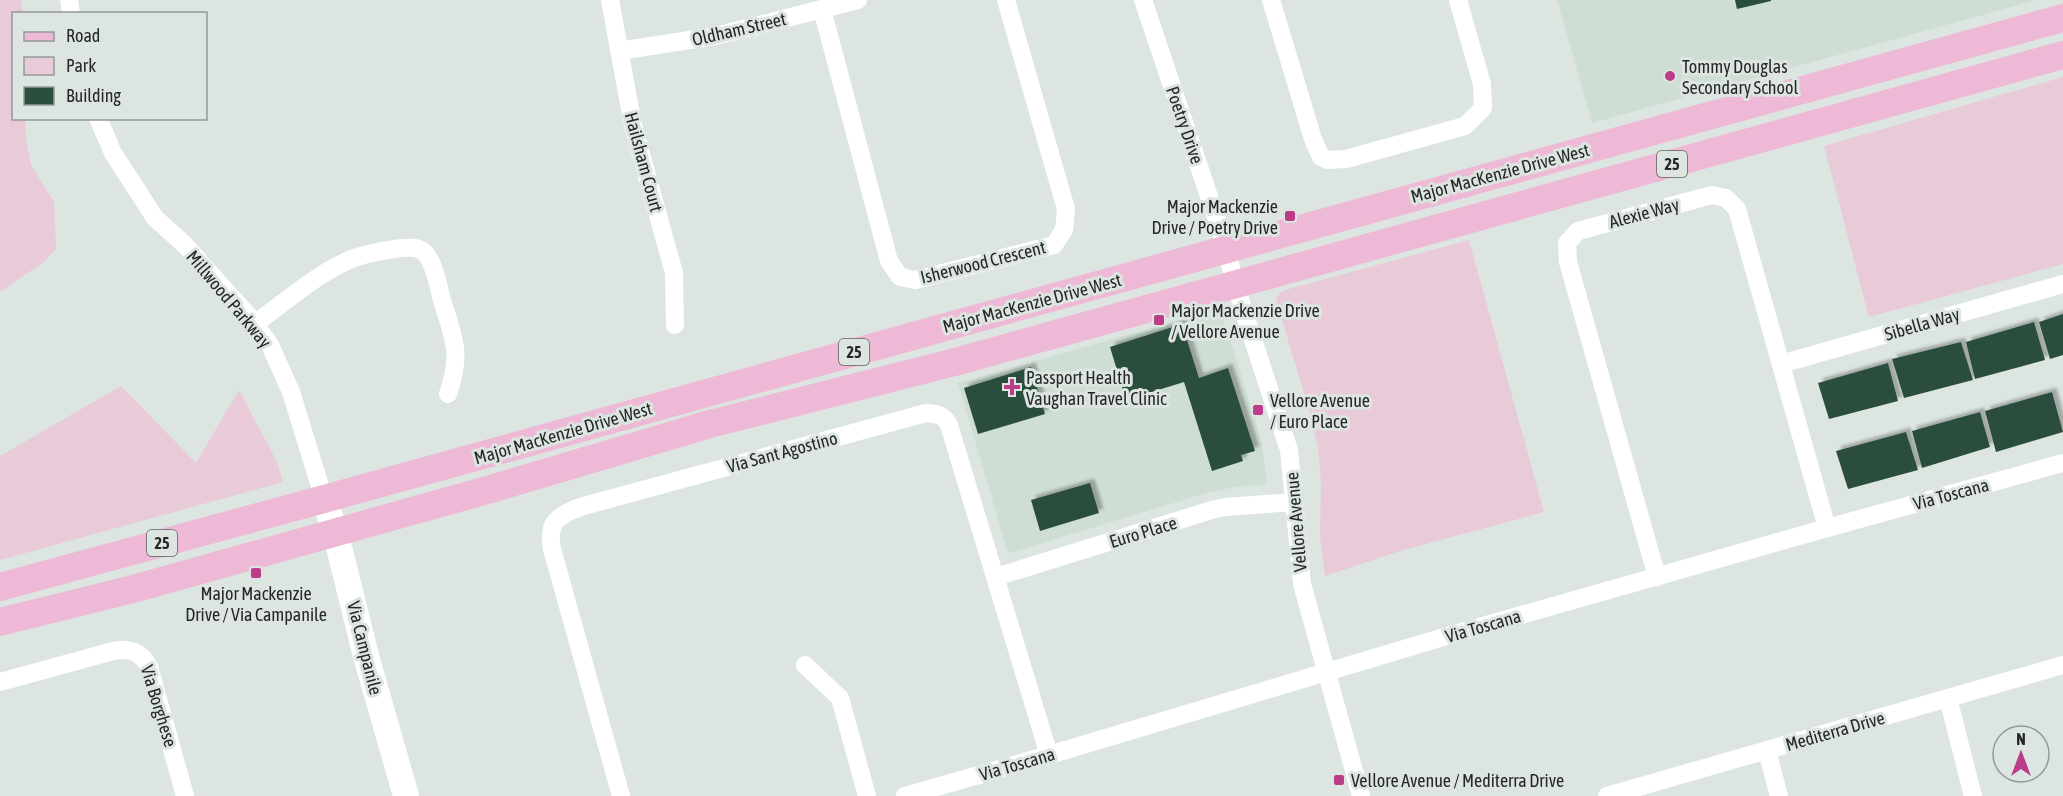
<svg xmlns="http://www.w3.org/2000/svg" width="2063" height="796" font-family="'Asap Condensed',sans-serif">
  <defs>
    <filter id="shadow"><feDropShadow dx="4.5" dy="-4.5" stdDeviation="1.5" flood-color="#0004"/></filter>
  </defs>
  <rect width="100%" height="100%" fill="#dde5e1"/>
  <g fill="#ceded5">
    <path d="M 1557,0 L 2037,0 L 1592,123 Z"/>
    <path d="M 1209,312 L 1222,316 L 1233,348 L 1261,439 L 1267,483 L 1264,485 L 1241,486 L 1206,493 L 1010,553 L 1007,550 L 958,383 Z"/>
  </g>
  <g fill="#e9cad9">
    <path d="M 0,0 L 21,0 L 23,13 L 14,14 L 14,118 L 25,119 L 26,140 L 31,165 L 54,202 L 56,249 L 44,262 L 0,292 Z"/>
    <path d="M 2063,77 L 2063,264 L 1869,317 L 1824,146 Z"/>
    <path d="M 1469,240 L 1544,512 L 1400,551 L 1325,576 L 1320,536 L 1321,482 L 1318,448 L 1310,413 L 1276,300 L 1279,294 L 1285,290 Z"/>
    <path d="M 121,386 L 196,463 L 239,390 L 277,462 L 283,482 L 0,560 L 0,456 Z"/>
  </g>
  <g fill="#2b4e3e" filter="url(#shadow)">
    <path d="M 1735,0 L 1771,0 L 1771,1 L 1737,9 Z"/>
    <path d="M 2063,314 L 2063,355 L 2050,359 L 2039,322 Z"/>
    <path d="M 2034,322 L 2045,360 L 1975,379 L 1966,342 Z"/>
    <path d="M 1182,324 L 1199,378 L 1228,368 L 1255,451 L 1241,455 L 1243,461 L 1212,471 L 1184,382 L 1126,400 L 1110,347 Z"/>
    <path d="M 1961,342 L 1973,380 L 1904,398 L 1892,359 Z"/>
    <path d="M 1888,363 L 1898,401 L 1829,419 L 1818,383 Z"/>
    <path d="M 1031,367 L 1045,414 L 978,434 L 964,388 Z"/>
    <path d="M 2052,392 L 2063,432 L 1996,452 L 1985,411 Z"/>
    <path d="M 1980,412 L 1990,447 L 1922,468 L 1912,431 Z"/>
    <path d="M 1906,432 L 1918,470 L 1848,489 L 1836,451 Z"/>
    <path d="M 1090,483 L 1099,513 L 1040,531 L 1031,500 Z"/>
  </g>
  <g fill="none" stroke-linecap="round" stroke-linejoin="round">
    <g stroke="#fff" stroke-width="18">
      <path d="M 69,0 L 71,14"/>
      <path d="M 610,0 L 633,125 L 674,273 L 675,325"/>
      <path d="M 1143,0 L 1217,220 L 1243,309 L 1289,450 L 1302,584 L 1361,796"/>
      <path d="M 1271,0 L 1313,139 L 1321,157 L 1327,160 L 1346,159 L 1465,126 L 1483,108 L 1482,84 L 1458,0"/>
      <path d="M 822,9 L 889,261 L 900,277 L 915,280 L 1054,245 L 1064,230 L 1066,209 L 1006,0"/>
      <path d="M 619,51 L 715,36 L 858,0"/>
      <path d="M 98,118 L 113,153 L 155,218 L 185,245 L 225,290 L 250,317 L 270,345 L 291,392 L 324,499"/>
      <path d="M 254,324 C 286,302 318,272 354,258 C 367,253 381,251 394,249 C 404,248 417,245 425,253 C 435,264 438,286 442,300 C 454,339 462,353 448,394"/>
      <path d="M 1781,364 L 2063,284"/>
      <path d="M 996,577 L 1215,509 L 1226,507 L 1294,502"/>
      <path d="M 1657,577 L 1568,262 L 1567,243 L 1578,231 L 1712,195 L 1726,198 L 1737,209 L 1827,528"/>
      <path d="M 805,665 L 840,698 L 867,796"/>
      <path d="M 0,682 L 113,651 C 129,648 141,651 149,667 L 185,796"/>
      <path d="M 1948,698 L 1973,796"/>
      <path d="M 1767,751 L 1779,796"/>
      <path d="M 621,796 L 552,549 C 547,523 557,516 580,507 L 926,413 C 938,414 944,415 949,425 L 1049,755"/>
      <path d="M 905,796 L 1049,755 L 1444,637 L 1827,528 L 2063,463"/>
      <path d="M 1607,796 L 2063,665"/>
    </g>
    <path stroke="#fff" stroke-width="26" d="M 324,499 L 335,531 L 366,656 L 406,796"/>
    <g stroke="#eeb9d6" stroke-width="28">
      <path d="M 0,587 L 324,499 L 2063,18"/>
      <path d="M 0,622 L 133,589 L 491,489 L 710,424 L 955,362 L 2063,55"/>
    </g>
  </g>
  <g fill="#bb3d8a" stroke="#dde5e1" stroke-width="2">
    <circle cx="1670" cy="76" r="6"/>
    <rect x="1284" y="210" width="12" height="12" rx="3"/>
    <rect x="1153" y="314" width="12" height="12" rx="3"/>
    <path d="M1009 378h6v6h6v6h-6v6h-6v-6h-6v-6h6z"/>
    <rect x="1252" y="404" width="12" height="12" rx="3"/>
    <rect x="250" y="567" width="12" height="12" rx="3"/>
    <rect x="1333" y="774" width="12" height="12" rx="3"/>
  </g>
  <g text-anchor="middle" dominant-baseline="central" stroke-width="6" stroke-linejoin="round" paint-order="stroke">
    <g fill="#dde5e1" stroke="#5c615f" stroke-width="1.5">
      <rect x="1657" y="151" width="30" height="26" rx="4.5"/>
      <rect x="839" y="339" width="30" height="26" rx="4.5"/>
      <rect x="147" y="530" width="30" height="26" rx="4.5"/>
    </g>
    <g font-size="16" font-weight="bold" fill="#252827">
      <text x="1672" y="164">25</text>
      <text x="854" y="352">25</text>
      <text x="162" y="543">25</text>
    </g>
    <g font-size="18" fill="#252827" stroke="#dde5e1">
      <text transform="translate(739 29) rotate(-13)">Oldham Street</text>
      <text transform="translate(1185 125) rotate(71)">Poetry Drive</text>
      <text transform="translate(644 162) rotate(75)">Hailsham Court</text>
      <text transform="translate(1500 173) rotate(-15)">Major MacKenzie Drive West</text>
      <text transform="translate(1644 213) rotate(-15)">Alexie Way</text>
      <text transform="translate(983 262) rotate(-14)">Isherwood Crescent</text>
      <text transform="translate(229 299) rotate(50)">Millwood Parkway</text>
      <text transform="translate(1032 303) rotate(-15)">Major MacKenzie Drive West</text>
      <text transform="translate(1922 324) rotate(-16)">Sibella Way</text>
      <text transform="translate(563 433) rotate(-16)">Major MacKenzie Drive West</text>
      <text transform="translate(782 452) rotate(-15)">Via Sant Agostino</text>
      <text transform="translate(1951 494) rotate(-15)">Via Toscana</text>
      <text transform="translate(1296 522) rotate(-95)">Vellore Avenue</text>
      <text transform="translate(1143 532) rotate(-17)">Euro Place</text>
      <text transform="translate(1483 626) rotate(-16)">Via Toscana</text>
      <text transform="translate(365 648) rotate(76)">Via Campanile</text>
      <text transform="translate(159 706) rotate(73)">Via Borghese</text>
      <text transform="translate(1835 731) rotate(-16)">Mediterra Drive</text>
      <text transform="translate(1017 764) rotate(-16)">Via Toscana</text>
    </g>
    <g font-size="18" fill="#252827" stroke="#dde5e1" text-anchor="start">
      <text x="1682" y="66">Tommy Douglas<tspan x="1682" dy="21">Secondary School</tspan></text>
      <text x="1278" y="206" text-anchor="end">Major Mackenzie<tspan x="1278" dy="21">Drive / Poetry Drive</tspan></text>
      <text x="1171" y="310">Major Mackenzie Drive<tspan x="1171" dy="21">/ Vellore Avenue</tspan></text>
      <text x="1026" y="377">Passport Health<tspan x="1026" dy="21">Vaughan Travel Clinic</tspan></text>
      <text x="1270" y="400">Vellore Avenue<tspan x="1270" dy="21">/ Euro Place</tspan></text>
      <text x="256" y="593" text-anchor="middle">Major Mackenzie<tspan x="256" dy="21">Drive / Via Campanile</tspan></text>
      <text x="1351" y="780">Vellore Avenue / Mediterra Drive</text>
    </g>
  </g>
  <rect x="12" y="12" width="195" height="108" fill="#dde5e1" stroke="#939997" stroke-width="1.5"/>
  <rect x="24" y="32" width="30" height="9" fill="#eeb9d6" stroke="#939997" stroke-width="1.5"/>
  <text x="66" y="42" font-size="18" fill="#252827">Road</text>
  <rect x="24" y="57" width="30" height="18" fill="#e9cad9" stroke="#939997" stroke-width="1.5"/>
  <text x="66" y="72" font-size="18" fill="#252827">Park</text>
  <rect x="24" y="87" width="30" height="18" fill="#2b4e3e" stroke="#939997" stroke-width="1.5"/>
  <text x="66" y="102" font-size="18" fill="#252827">Building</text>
  <g transform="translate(2021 754)"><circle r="28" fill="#dde5e1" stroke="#939997" stroke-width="1.5"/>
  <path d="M0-4.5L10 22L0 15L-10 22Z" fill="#bb3d8a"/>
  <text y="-9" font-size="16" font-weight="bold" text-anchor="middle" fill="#252827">N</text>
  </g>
</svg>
